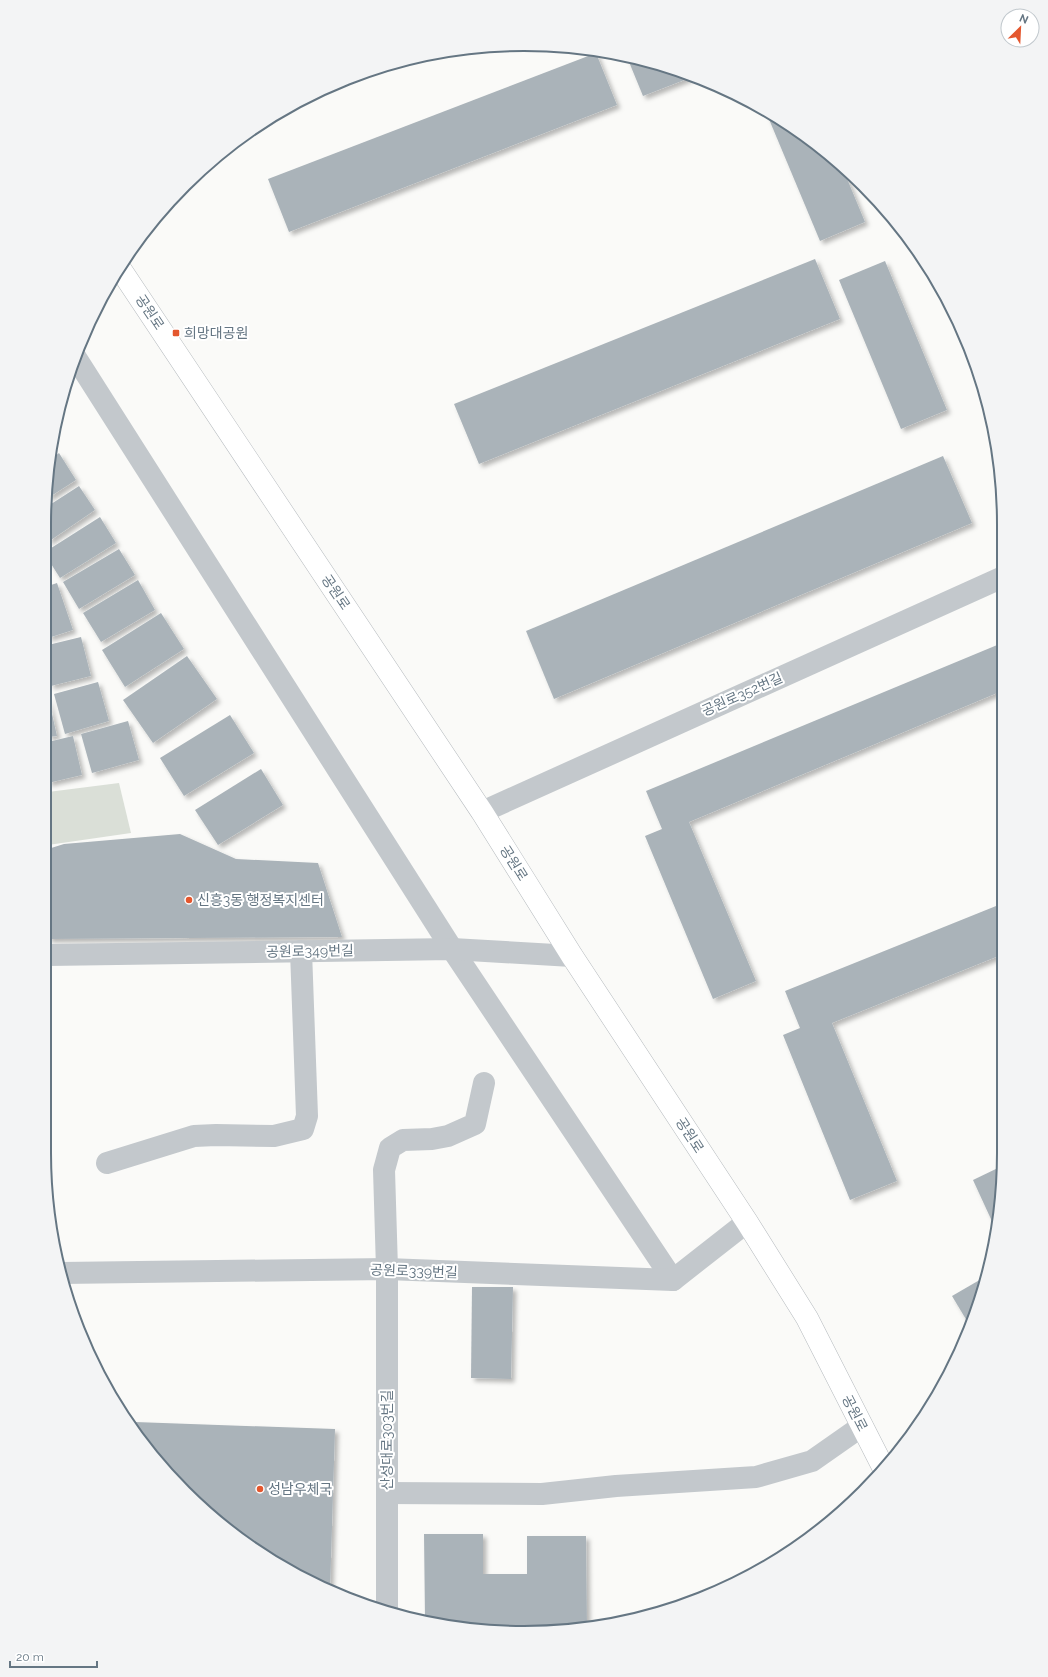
<svg xmlns="http://www.w3.org/2000/svg" width="1048" height="1677" font-family="Raleway,'Noto Sans KR',sans-serif">
  <defs>
    <filter id="shadow"><feDropShadow dx="3.5" dy="3.5" stdDeviation="2" flood-color="#0004"/></filter>
  </defs>
  <rect width="100%" height="100%" fill="#fafaf8"/>
  <path fill="#dadfd7" d="M 119,783 L 131,833 L 48,845 L 48,792 Z"/>
  <g fill="#aab3b9" filter="url(#shadow)">
    <path d="M 596,53 L 617,105 L 289,232 L 268,179 Z"/>
    <path d="M 627,57 L 648,60 L 692,77 L 643,96 Z"/>
    <path d="M 766,112 L 816,143 L 843,169 L 865,222 L 820,241 Z"/>
    <path d="M 815,259 L 840,319 L 479,464 L 454,404 Z"/>
    <path d="M 885,261 L 947,410 L 901,429 L 839,280 Z"/>
    <path d="M 59,453 L 76,480 L 48,498 L 48,462 Z"/>
    <path d="M 943,456 L 972,523 L 554,699 L 526,631 Z"/>
    <path d="M 79,486 L 95,510 L 48,542 L 48,506 Z"/>
    <path d="M 100,517 L 116,543 L 60,578 L 48,559 L 48,550 Z"/>
    <path d="M 119,549 L 135,575 L 79,609 L 63,582 Z"/>
    <path d="M 138,580 L 155,610 L 101,642 L 83,613 Z"/>
    <path d="M 57,583 L 73,630 L 48,638 L 48,586 Z"/>
    <path d="M 161,613 L 184,649 L 125,687 L 102,650 Z"/>
    <path d="M 81,637 L 91,676 L 51,686 L 48,675 L 48,645 Z"/>
    <path d="M 1002,643 L 1002,691 L 689,822 L 756,981 L 713,999 L 645,836 L 662,829 L 646,791 Z"/>
    <path d="M 187,656 L 217,699 L 153,743 L 123,700 Z"/>
    <path d="M 98,682 L 109,721 L 65,734 L 54,694 Z"/>
    <path d="M 48,696 L 57,736 L 48,737 Z"/>
    <path d="M 230,715 L 254,753 L 184,796 L 160,758 Z"/>
    <path d="M 128,721 L 139,760 L 92,773 L 81,734 Z"/>
    <path d="M 73,736 L 82,775 L 48,783 L 48,742 Z"/>
    <path d="M 261,769 L 283,805 L 218,845 L 195,810 Z"/>
    <path d="M 180,834 L 236,859 L 318,863 L 342,937 L 48,939 L 48,849 L 64,844 Z"/>
    <path d="M 1001,904 L 1001,955 L 832,1023 L 897,1181 L 850,1200 L 783,1035 L 800,1028 L 785,991 Z"/>
    <path d="M 1000,1167 L 1000,1215 L 996,1230 L 973,1180 Z"/>
    <path d="M 983,1278 L 975,1308 L 970,1326 L 952,1296 Z"/>
    <path d="M 472,1287 L 513,1287 L 511,1379 L 471,1378 Z"/>
    <path d="M 135,1422 L 335,1429 L 330,1591 L 311,1583 L 232,1534 L 143,1445 L 135,1432 Z"/>
    <path d="M 424,1534 L 483,1534 L 483,1574 L 527,1574 L 527,1536 L 586,1536 L 587,1629 L 524,1633 L 461,1629 L 425,1620 Z"/>
    <path d="M 336,1593 L 348,1594 L 348,1598 Z"/>
  </g>
  <g fill="none" stroke-linecap="round" stroke-linejoin="round">
    <defs>
      <path id="major" d="M 121,270 L 482,812 L 572,956 L 747,1222 L 807,1318 L 884,1469"/>
    </defs>
    <use href="#major" stroke="#b5babe" stroke-width="23"/>
    <g stroke="#c3c8cc" stroke-width="22">
      <path d="M 76,358 L 452,949 L 673,1280"/>
      <path d="M 482,812 L 1003,577"/>
      <path d="M 48,955 L 452,949 L 572,956"/>
      <path d="M 107,1163 L 194,1136 L 216,1135 L 274,1136 L 303,1129 L 307,1116 L 301,951"/>
      <path d="M 61,1273 L 387,1269 L 673,1280 L 747,1222"/>
      <path d="M 387,1493 L 542,1494 L 616,1486 L 756,1477 L 812,1461 L 862,1426"/>
      <path d="M 387,1612 L 387,1269 L 384,1170 L 390,1148 L 403,1140 L 432,1139 L 448,1136 L 475,1124 L 484,1083"/>
    </g>
    <use href="#major" stroke="#fff" stroke-width="22"/>
  </g>
  <g fill="#e4572e" stroke="#fff" stroke-width="1.5">
    <rect x="172" y="329" width="8" height="8" rx="2"/>
    <circle cx="189" cy="900" r="4"/>
    <circle cx="260" cy="1489" r="4"/>
  </g>
  <g text-anchor="middle" dominant-baseline="central" stroke-width="4" stroke-linejoin="round" paint-order="stroke">
    <g font-size="14" fill="#657683" stroke="#fff">
      <text transform="translate(150 312) rotate(56)">공원로</text>
      <text transform="translate(336 592) rotate(56)">공원로</text>
      <text transform="translate(742 694) rotate(-24)">공원로352번길</text>
      <text transform="translate(514 863) rotate(58)">공원로</text>
      <text transform="translate(310 951) rotate(-1)">공원로349번길</text>
      <text transform="translate(690 1135) rotate(57)">공원로</text>
      <text transform="translate(414 1271) rotate(2)">공원로339번길</text>
      <text transform="translate(855 1413) rotate(63)">공원로</text>
      <text transform="translate(387 1440) rotate(-90)">산성대로303번길</text>
    </g>
    <g font-size="14" fill="#657683" stroke="#fff" text-anchor="start">
      <text x="184" y="333">희망대공원</text>
      <text x="197" y="900">신흥3동 행정복지센터</text>
      <text x="268" y="1489">성남우체국</text>
    </g>
  </g>
  <path d="M0 0H1048V1677H0ZM524 51H524A473 473 0 0 1 997 524V1153A473 473 0 0 1 524 1626H524A473 473 0 0 1 51 1153V524A473 473 0 0 1 524 51Z" fill="#f3f4f5" fill-rule="evenodd"/>
  <path fill="none" stroke="#657683" stroke-width="2" d="M524 51H524A473 473 0 0 1 997 524V1153A473 473 0 0 1 524 1626H524A473 473 0 0 1 51 1153V524A473 473 0 0 1 524 51Z"/>
  <g transform="translate(1020 28) rotate(24)"><circle r="19" fill="#ffffff" stroke="#c1c8cd"/>
  <path d="M0-3L7 15L0 10L-7 15Z" fill="#e4572e"/>
  <text y="-6" font-size="11" font-weight="bold" text-anchor="middle" fill="#657683">N</text>
  </g>
  <path d="M10 1661v6h87v-6" fill="none" stroke="#657683" stroke-width="2"/>
  <text x="16" y="1661" font-size="12" fill="#657683" stroke="#ffffff" stroke-width="3" paint-order="stroke">20 m</text>
</svg>
